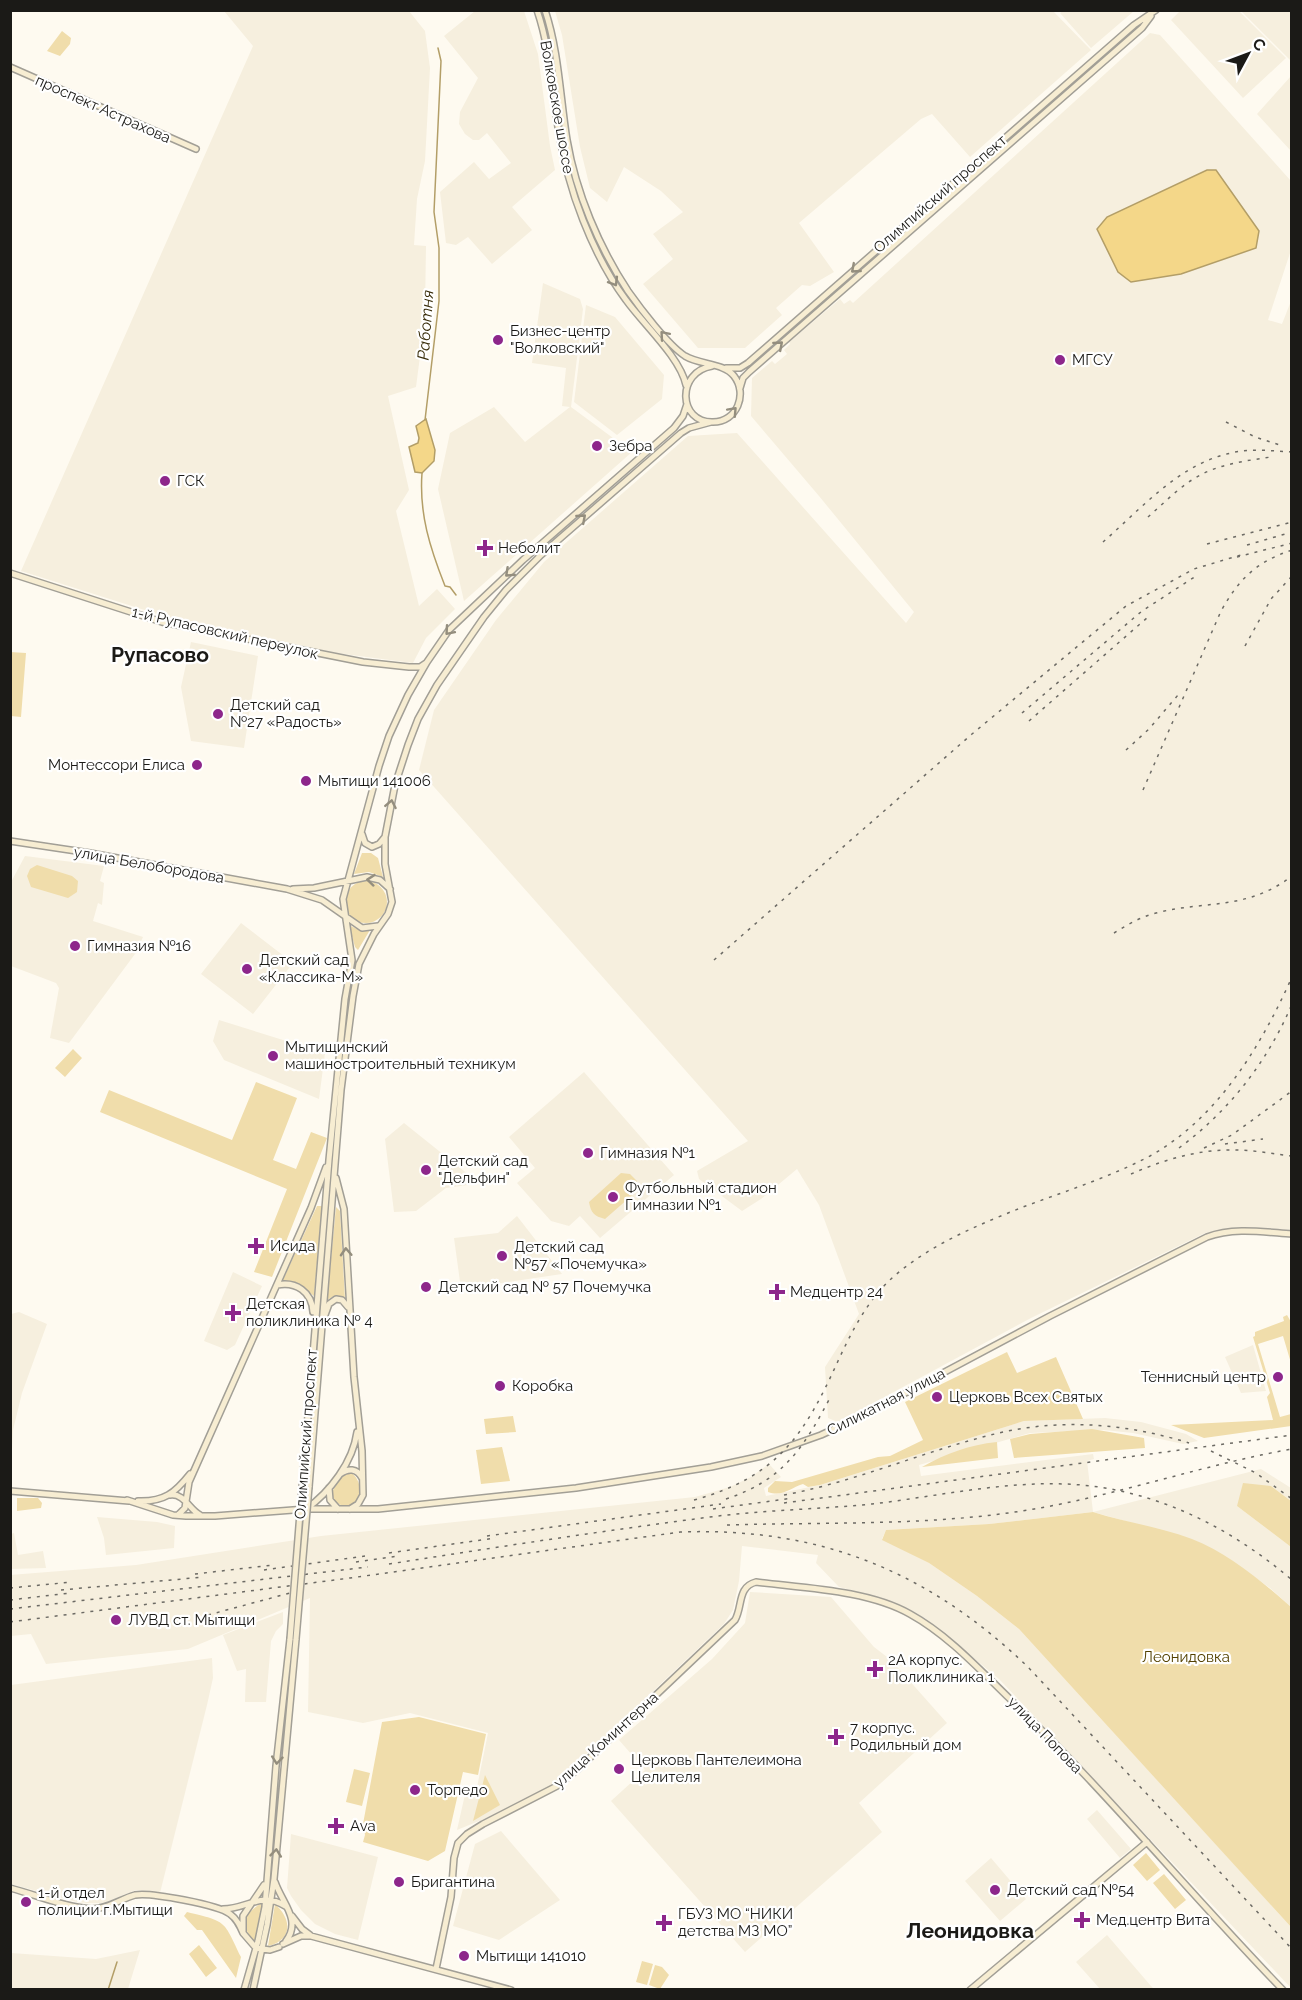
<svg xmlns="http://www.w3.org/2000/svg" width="1302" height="2000" viewBox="0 0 1302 2000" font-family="Raleway,sans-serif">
	<rect width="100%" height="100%" fill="#fefaf0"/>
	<path fill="#f6efde" d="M1181 10 1239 11 1286 58 1243 98 1171 20Z
		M224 11H409L425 31 430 68 425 161 417 199 414 245 426 246 425 311 422 341 416 387 388 396 409 490 396 511 419 606 437 589 455 609 426 638 413 663 336 653 192 625 21 571 253 46Z
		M475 11H524L538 54 550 146 555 170 512 207 532 230 492 264 468 237 456 245 446 243 440 192 474 162 489 179 511 163 487 133 479 140H473L465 134 459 124 460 112 478 78 444 36Z
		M555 11H1053L1091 50 970 157 932 114 921 119 799 223 834 272 810 286 802 285 776 308 782 315 745 348H698L643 284 673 259 653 234 683 212 661 191 624 167 607 202 590 188 580 147 562 35Z
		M1063 11V10L1134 11 1091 48 1060 13Z
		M1241 11H1291V61Z
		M1150 33 1160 35 1291 181V250L1268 320 1282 324 1291 301V1230L1241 1227 1205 1233 1031 1318 838 1422 828 1418 825 1367 859 1314 819 1205 797 1169 761 1199 742 1211 699 1179 697 1171 748 1141 419 770 434 710 496 620 544 562 688 436 737 433 906 623 914 612 819 496 751 416 752 378 772 361 775 364 787 354 784 350 790 344 789 342 840 299 844 304 850 300 853 303Z
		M1291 76 1292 150 1291 151 1257 114Z
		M543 283 580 299 583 309 571 407 632 452 464 601 438 489 450 433 494 407 525 442 570 407 562 406 566 368 532 363Z
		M586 305 615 317 664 375 662 399 617 435 574 402Z
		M191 642 258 656 244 748 191 741 181 687Z
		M25 856 104 866 100 881 104 883 102 905 98 903 93 921 143 937 135 954 69 1043 50 1038 59 988 56 983 11 966V882Z
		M241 923 293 963 253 1014 201 974Z
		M219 1020 325 1053 319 1099 224 1060 213 1041Z
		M584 1072 674 1175 600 1238 580 1216 569 1226 551 1221 517 1183 535 1168 509 1137Z
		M404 1123 474 1179 468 1185 446 1188 416 1211 394 1212 385 1139Z
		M517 1216 562 1274 461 1289 454 1238 498 1233Z
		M233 1272 262 1286 235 1345 227 1350 204 1341Z
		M19 1312 47 1324 22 1393 13 1430 11 1469V1314Z
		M1253 1345 1266 1391 1241 1393 1225 1357Z
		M1105 1418 1141 1422 1186 1434 1198 1441 1183 1444 1133 1433 1104 1430 1030 1433 919 1465 921 1476 1093 1454 1094 1459 1087 1461 1093 1512 1261 1469 1291 1488V1501L1271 1486 1237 1506 1291 1547V1607L1270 1588 1233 1562 1193 1540 1093 1512 989 1524 886 1530 882 1539 929 1563 977 1596 1019 1629 1211 1839 1291 1927V1988L999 1679 925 1618 881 1598 839 1587 816 1563 818 1555 742 1546 739 1581 733 1610 724 1624 556 1783 513 1807 457 1830 466 1790 476 1792 488 1733 410 1713 363 1723 308 1712 310 1598 188 1649 46 1664 31 1634 11 1636 10 1575 136 1565 321 1536 695 1497 730 1487 751 1477 769 1464 781 1477 764 1488 766 1496 820 1485 1024 1421Z
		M97 1517 157 1522 175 1526 174 1548 106 1555 104 1538Z
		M14 1533 18 1555 43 1551 46 1568 11 1569V1534Z
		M750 1592 831 1597 874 1647 891 1660 947 1723 859 1803 882 1832 745 1952 611 1801 645 1770 619 1740 712 1659 745 1623Z
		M283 1612V1624L276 1631 271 1641 266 1702H245L246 1669 237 1671 223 1635Z
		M212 1658 213 1678 207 1705 160 1893 136 1890 104 1903H88L77 1902 11 1884V1685Z
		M1097 1810 1131 1849 1120 1858 1087 1819Z
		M501 1831 560 1900 499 1940 453 1926 475 1844Z
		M291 1834 378 1857 358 1940 335 1934 315 1924 301 1910 291 1896 287 1888Z
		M991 1858 1026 1899 1000 1921 965 1881Z
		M1107 1935 1151 1986 1154 1989H1100L1076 1962Z
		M140 1950 128 1989H11V1953L96 1959Z"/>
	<path fill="#f0ddab" d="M62 31 71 38 70 44 60 56 47 51Z
		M10 652 26 653 21 717 11 716Z
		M362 853H371L378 858 383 877 369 872 354 874Z
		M37 865 72 876 78 881 77 892 68 898 31 887 27 876 30 869Z
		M345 902a21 21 0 1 1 42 0a21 21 0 1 1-42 0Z
		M349 925 359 930H370L358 950 355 947Z
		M73 1049 82 1058 65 1077 55 1068Z
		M256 1082 297 1098 273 1160 296 1169 311 1132 327 1138 272 1277 254 1272 287 1189 100 1112 109 1090 232 1140Z
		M621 1173 630 1174 637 1181V1191L605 1219C594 1216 591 1213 589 1202Z
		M317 1206H322L314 1296 299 1284 282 1282Z
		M336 1207 340 1211 345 1299 334 1296 327 1300Z
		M1287 1315 1291 1322V1363L1283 1336 1258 1344 1280 1417 1291 1414V1426L1204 1438 1171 1425 1273 1420 1267 1397 1270 1393 1253 1337 1255 1336V1332L1284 1321 1283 1317Z
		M1007 1352 1017 1373 1056 1357 1083 1419 1024 1421 820 1485 808 1487 803 1484C790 1488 783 1497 768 1492V1488L775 1481 792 1482 878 1457 890 1456 923 1440 905 1402Z
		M513 1416 516 1432 486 1434 484 1419Z
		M1092 1429 1144 1438 1145 1448 1014 1458 1010 1439 1030 1434Z
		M997 1442 998 1458 922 1467C947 1453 969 1445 997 1442Z
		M502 1447 510 1481 481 1484 476 1450Z
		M347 1473 353 1474C362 1483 362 1495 354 1504L344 1507 334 1501 332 1492 341 1477Z
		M1243 1483 1271 1486 1291 1501V1547L1237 1506Z
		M17 1498H38L42 1503 41 1508 17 1511Z
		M1093 1512C1125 1522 1160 1527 1192 1539 1228 1553 1263 1582 1291 1607V1927L1019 1629 977 1596 929 1563 882 1540 886 1530 989 1524Z
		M419 1717 486 1734 478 1775 463 1772 445 1851 428 1861 363 1842 365 1835 363 1824 382 1722Z
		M354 1769 370 1773 362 1806 346 1802Z
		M485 1775 500 1805 473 1821Z
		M1146 1853 1160 1870 1147 1881 1133 1865Z
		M1164 1874 1186 1900 1175 1909 1153 1883Z
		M262 1903 255 1943C240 1927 243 1913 262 1903Z
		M275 1904C292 1919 293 1940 268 1946Z
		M187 1912C228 1922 223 1920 241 1957L236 1978 202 1930H197L184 1916Z
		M199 1945 217 1968 206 1977 189 1954Z
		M642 1961 653 1964 647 1985 636 1982Z
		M655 1965 662 1967 669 1975 660 1989 649 1985Z"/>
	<path fill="#f4d789" stroke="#b39e67" stroke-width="1.5" d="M1207 170H1216L1259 231 1256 248 1181 274 1131 282 1118 272 1097 229 1107 217Z
		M426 419 435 450 434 461 422 473 415 472 409 447 418 443 419 438 416 426Z"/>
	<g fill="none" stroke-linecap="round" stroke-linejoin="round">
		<path stroke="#b39e67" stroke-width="1.5" d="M425 420 439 301V248L434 212 441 61 438 48
			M422 473C419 514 430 548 445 586L450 587 456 595
			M108 1990 117 1962"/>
		<g stroke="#a29f96" stroke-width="8">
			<path id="secondary" d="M537 10C550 48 552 88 558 127 563 159 571 190 583 220 594 248 608 276 626 300 643 324 680 357 686 385
				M545 10C559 52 560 97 567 140 576 193 599 247 628 291 640 308 668 345 685 356 700 365 724 363 734 376 748 394 737 422 713 422 678 423 676 372 712 366
				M10 67 196 149
				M726 368H740L748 363 1134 25 1156 10
				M740 388 743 378 749 372 1142 28 1151 16
				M10 573 162 622 363 662 409 667H420L426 663
				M362 834 365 843 372 847 379 844 384 838
				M10 841 90 853 287 889 322 900 362 928 378 926
				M293 889 314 888 367 877 380 880 390 889
				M336 1178 344 1209 354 1377 362 1451 363 1495 358 1504 350 1509
				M277 1285C296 1281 312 1292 313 1312
				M325 1315 329 1304 336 1299 342 1300 348 1307
				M340 1474C348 1468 357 1468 362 1478
				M309 1487 341 1090 353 996 359 964 374 934 388 914 392 902 385 864V837L395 785 408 745 418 719 437 685 484 617 506 590 541 555 681 433 689 428 711 422
				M302 1488 329 1160 345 999 352 960 343 899 379 766 389 736 408 695 427 662 449 630 523 560 674 428 683 416 687 404
				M329 1488 330 1500 338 1509
				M10 1491 129 1501
				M170 1495C184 1493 189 1509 200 1515
				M127 1500 173 1515 186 1516H215L306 1509H378L576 1488 711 1467 762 1456 821 1435 862 1416 1050 1316 1207 1237C1234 1227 1263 1232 1292 1234
				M138 1501C164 1502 175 1493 190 1474
				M306 1509C330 1492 353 1462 357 1432
				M178 1515 185 1508 189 1482 311 1208 326 1167
				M275 1882C282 1903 302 1920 286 1941
				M264 1885 243 1916V1933L256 1948 270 1950 279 1947
				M10 1888C37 1895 64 1907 91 1909 108 1909 120 1899 135 1895 150 1892 219 1905 230 1914 237 1919 240 1926 243 1933
				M223 1909C247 1909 262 1891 285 1906
				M292 1916 302 1929 310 1935
				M283 1944 301 1936H311L511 1990
				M436 1969 451 1897 454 1858 458 1843 467 1834 483 1824 557 1786 577 1770 735 1620C743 1606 737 1587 756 1582 803 1588 868 1590 910 1614 948 1635 979 1669 1010 1699 1106 1791 1190 1894 1283 1990
				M244 1990 258 1941 265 1907 276 1766 290 1639
				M253 1990 267 1925 274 1879 296 1639
				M970 1990 1147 1842"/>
		</g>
		<use href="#secondary" stroke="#f7edd2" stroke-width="5"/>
		<path stroke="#6c6a64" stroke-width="1.5" stroke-dasharray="3 6" stroke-linecap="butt" d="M1226 422 1255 437 1280 445
			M1148 517C1163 504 1177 489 1195 478 1218 464 1245 461 1271 457
			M1103 542C1142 508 1179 464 1231 453 1251 448 1272 451 1292 452
			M1207 544 1292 522
			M1247 545 1292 532
			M1237 557 1292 543
			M1245 646 1271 599 1292 576
			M1022 713 1142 611 1196 576
			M1029 721 1148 617
			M1126 750 1149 729 1178 695
			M1143 790 1221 611C1239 579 1256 562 1292 550
			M1114 933C1127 925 1140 917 1156 913 1206 900 1246 911 1292 876
			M714 960 972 734 1126 606 1194 569 1244 554
			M1225 1144 1263 1139
			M1179 1148C1229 1111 1268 1061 1292 1004
			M1204 1148 1232 1135 1292 1091
			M1131 1174C1163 1160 1199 1149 1235 1150 1254 1150 1273 1154 1292 1156
			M1211 1451 1256 1473 1292 1499
			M784 1495C859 1481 926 1450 999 1433 1063 1418 1128 1424 1189 1443
			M726 1499C784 1480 804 1447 831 1396
			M694 1500C777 1477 804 1436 838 1361 852 1331 867 1301 892 1278 929 1245 978 1225 1023 1207 1066 1191 1110 1177 1150 1156 1218 1118 1261 1046 1292 977
			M784 1503 1292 1435
			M713 1509 793 1498
			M727 1525C826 1522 924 1526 1022 1511 1113 1497 1201 1465 1292 1449
			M487 1536 721 1504
			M389 1553 496 1538
			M356 1562 398 1556
			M389 1564C498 1547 608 1530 718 1516 769 1510 821 1509 872 1504 949 1495 1028 1475 1105 1488 1176 1500 1238 1534 1292 1580
			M264 1570 365 1556
			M195 1574 273 1565
			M10 1588 72 1582
			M61 1590 204 1577
			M10 1600 70 1593
			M10 1609 368 1567
			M208 1615 290 1593
			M10 1622 350 1578 680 1532C820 1527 928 1571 1028 1667L1292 1949"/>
		<g stroke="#a29f96" stroke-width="8" stroke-linecap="butt">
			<path id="secondary-bridge" d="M290 1639 302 1488
				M296 1639 309 1487"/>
		</g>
		<use href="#secondary-bridge" stroke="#f7edd2" stroke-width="5"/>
	</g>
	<defs><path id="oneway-chevron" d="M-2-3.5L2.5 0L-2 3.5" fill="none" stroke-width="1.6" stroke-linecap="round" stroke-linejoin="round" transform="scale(1.5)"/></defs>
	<g stroke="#948e7e">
		<use href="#oneway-chevron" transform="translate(855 269) rotate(139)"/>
		<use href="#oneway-chevron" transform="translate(614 282) rotate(59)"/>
		<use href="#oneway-chevron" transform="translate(664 335) rotate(-131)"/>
		<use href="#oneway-chevron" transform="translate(779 345) rotate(-41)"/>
		<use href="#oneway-chevron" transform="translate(733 411) rotate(-47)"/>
		<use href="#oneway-chevron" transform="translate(582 518) rotate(-41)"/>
		<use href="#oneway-chevron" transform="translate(509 573) rotate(137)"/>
		<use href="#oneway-chevron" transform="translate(449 631) rotate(131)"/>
		<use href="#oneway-chevron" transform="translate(391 804) rotate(-79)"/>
		<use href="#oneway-chevron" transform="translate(371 880) rotate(-174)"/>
		<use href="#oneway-chevron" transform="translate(346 1252) rotate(-93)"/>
		<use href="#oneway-chevron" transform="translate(277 1760) rotate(96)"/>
		<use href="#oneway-chevron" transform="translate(276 1853) rotate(-84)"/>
	</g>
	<g fill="#8d268b" stroke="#fff" stroke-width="2">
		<circle cx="498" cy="340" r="6"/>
		<circle cx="1060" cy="360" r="6"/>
		<circle cx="597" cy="446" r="6"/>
		<circle cx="165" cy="481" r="6"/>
		<path d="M482 539h6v6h6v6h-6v6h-6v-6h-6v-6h6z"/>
		<circle cx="218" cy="714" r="6"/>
		<circle cx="197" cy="765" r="6"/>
		<circle cx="306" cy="781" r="6"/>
		<circle cx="75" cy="946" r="6"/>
		<circle cx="247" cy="969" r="6"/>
		<circle cx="273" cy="1056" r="6"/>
		<circle cx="588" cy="1153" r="6"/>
		<circle cx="426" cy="1170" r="6"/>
		<circle cx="613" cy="1197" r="6"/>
		<path d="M253 1237h6v6h6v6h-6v6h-6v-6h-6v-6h6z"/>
		<circle cx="502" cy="1256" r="6"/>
		<circle cx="426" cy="1287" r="6"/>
		<path d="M774 1283h6v6h6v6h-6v6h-6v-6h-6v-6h6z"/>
		<path d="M230 1304h6v6h6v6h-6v6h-6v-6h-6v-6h6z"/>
		<circle cx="1278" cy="1377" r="6"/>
		<circle cx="500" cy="1386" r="6"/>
		<circle cx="937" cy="1397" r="6"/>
		<circle cx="116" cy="1620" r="6"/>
		<path d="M872 1660h6v6h6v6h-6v6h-6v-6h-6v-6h6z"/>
		<path d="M833 1728h6v6h6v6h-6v6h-6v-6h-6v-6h6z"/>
		<circle cx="619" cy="1769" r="6"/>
		<circle cx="415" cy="1790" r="6"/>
		<path d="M333 1817h6v6h6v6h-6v6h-6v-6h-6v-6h6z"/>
		<circle cx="399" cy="1882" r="6"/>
		<circle cx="995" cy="1890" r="6"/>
		<circle cx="26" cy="1902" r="6"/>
		<path d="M1079 1911h6v6h6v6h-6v6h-6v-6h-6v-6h6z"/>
		<path d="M661 1914h6v6h6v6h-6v6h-6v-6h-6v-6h6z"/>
		<circle cx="464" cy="1956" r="6"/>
	</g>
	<g text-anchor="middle" stroke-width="4.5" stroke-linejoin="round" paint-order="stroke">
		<g font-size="15" fill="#1b1a17" stroke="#fff">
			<text transform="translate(557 107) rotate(80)" y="5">Волковское шоссе</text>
			<text transform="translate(103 109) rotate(24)" y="5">проспект Астрахова</text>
			<text transform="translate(940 194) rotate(-41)" y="5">Олимпийский проспект</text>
			<text transform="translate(225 633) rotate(13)" y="5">1-й Рупасовский переулок</text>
			<text transform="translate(149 865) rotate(10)" y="5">улица Белобородова</text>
			<text transform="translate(886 1402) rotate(-27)" y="5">Силикатная улица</text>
			<text transform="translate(306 1434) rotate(-86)" y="5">Олимпийский проспект</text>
			<text transform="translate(1045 1735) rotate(46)" y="5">улица Попова</text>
			<text transform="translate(606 1740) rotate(-42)" y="5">улица Коминтерна</text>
		</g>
		<g font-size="15" fill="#1b1a17" stroke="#fff" text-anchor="start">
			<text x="510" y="336">Бизнес-центр<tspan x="510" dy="17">"Волковский"</tspan></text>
			<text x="1072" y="365">МГСУ</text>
			<text x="609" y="451">Зебра</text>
			<text x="177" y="486">ГСК</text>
			<text x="498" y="553">Неболит</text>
			<text x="230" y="710">Детский сад<tspan x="230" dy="17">№27 «Радость»</tspan></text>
			<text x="185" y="770" text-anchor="end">Монтессори Елиса</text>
			<text x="318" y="786">Мытищи 141006</text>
			<text x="87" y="951">Гимназия №16</text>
			<text x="259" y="965">Детский сад<tspan x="259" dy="17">«Классика-М»</tspan></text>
			<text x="285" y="1052">Мытищинский<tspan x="285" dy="17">машиностроительный техникум</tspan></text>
			<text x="600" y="1158">Гимназия №1</text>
			<text x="438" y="1166">Детский сад<tspan x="438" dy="17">"Дельфин"</tspan></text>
			<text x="625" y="1193">Футбольный стадион<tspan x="625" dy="17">Гимназии №1</tspan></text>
			<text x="270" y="1251">Исида</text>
			<text x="514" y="1252">Детский сад<tspan x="514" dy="17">№57 «Почемучка»</tspan></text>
			<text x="438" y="1292">Детский сад № 57 Почемучка</text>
			<text x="790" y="1297">Медцентр 24</text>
			<text x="246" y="1309">Детская<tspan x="246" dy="17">поликлиника № 4</tspan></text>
			<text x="1266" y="1382" text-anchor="end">Теннисный центр</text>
			<text x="512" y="1391">Коробка</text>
			<text x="949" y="1402">Церковь Всех Святых</text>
			<text x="128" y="1625">ЛУВД ст. Мытищи</text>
			<text x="888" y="1665">2А корпус.<tspan x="888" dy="17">Поликлиника 1</tspan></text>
			<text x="850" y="1733">7 корпус.<tspan x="850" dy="17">Родильный дом</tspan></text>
			<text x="631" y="1765">Церковь Пантелеимона<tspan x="631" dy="17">Целителя</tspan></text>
			<text x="427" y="1795">Торпедо</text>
			<text x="350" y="1831">Ava</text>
			<text x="411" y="1887">Бригантина</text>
			<text x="1007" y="1895">Детский сад №54</text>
			<text x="38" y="1898">1-й отдел<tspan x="38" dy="17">полиции г.Мытищи</tspan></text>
			<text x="678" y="1919">ГБУЗ МО “НИКИ<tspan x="678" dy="17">детства МЗ МО”</tspan></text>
			<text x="1096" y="1925">Мед.центр Вита</text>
			<text x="476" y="1961">Мытищи 141010</text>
		</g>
		<g font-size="15" fill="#544100" stroke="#fff">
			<text x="1186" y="1662">Леонидовка</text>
		</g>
		<g font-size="16" font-style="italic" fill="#382c09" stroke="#fff">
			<text transform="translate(425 325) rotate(-86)" y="6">Работня</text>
		</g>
		<g font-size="21" font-weight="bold" fill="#1b1a17" stroke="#fff">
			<text x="160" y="662">Рупасово</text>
			<text x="970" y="1938">Леонидовка</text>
		</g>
	</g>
	<rect width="1302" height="2000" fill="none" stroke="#1b1a17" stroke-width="24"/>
	<g transform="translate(1248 54) rotate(49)" stroke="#ffffff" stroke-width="4.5" paint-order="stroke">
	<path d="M0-4.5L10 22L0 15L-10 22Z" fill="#1b1a17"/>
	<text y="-9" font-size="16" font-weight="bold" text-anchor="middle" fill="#1b1a17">С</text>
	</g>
</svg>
